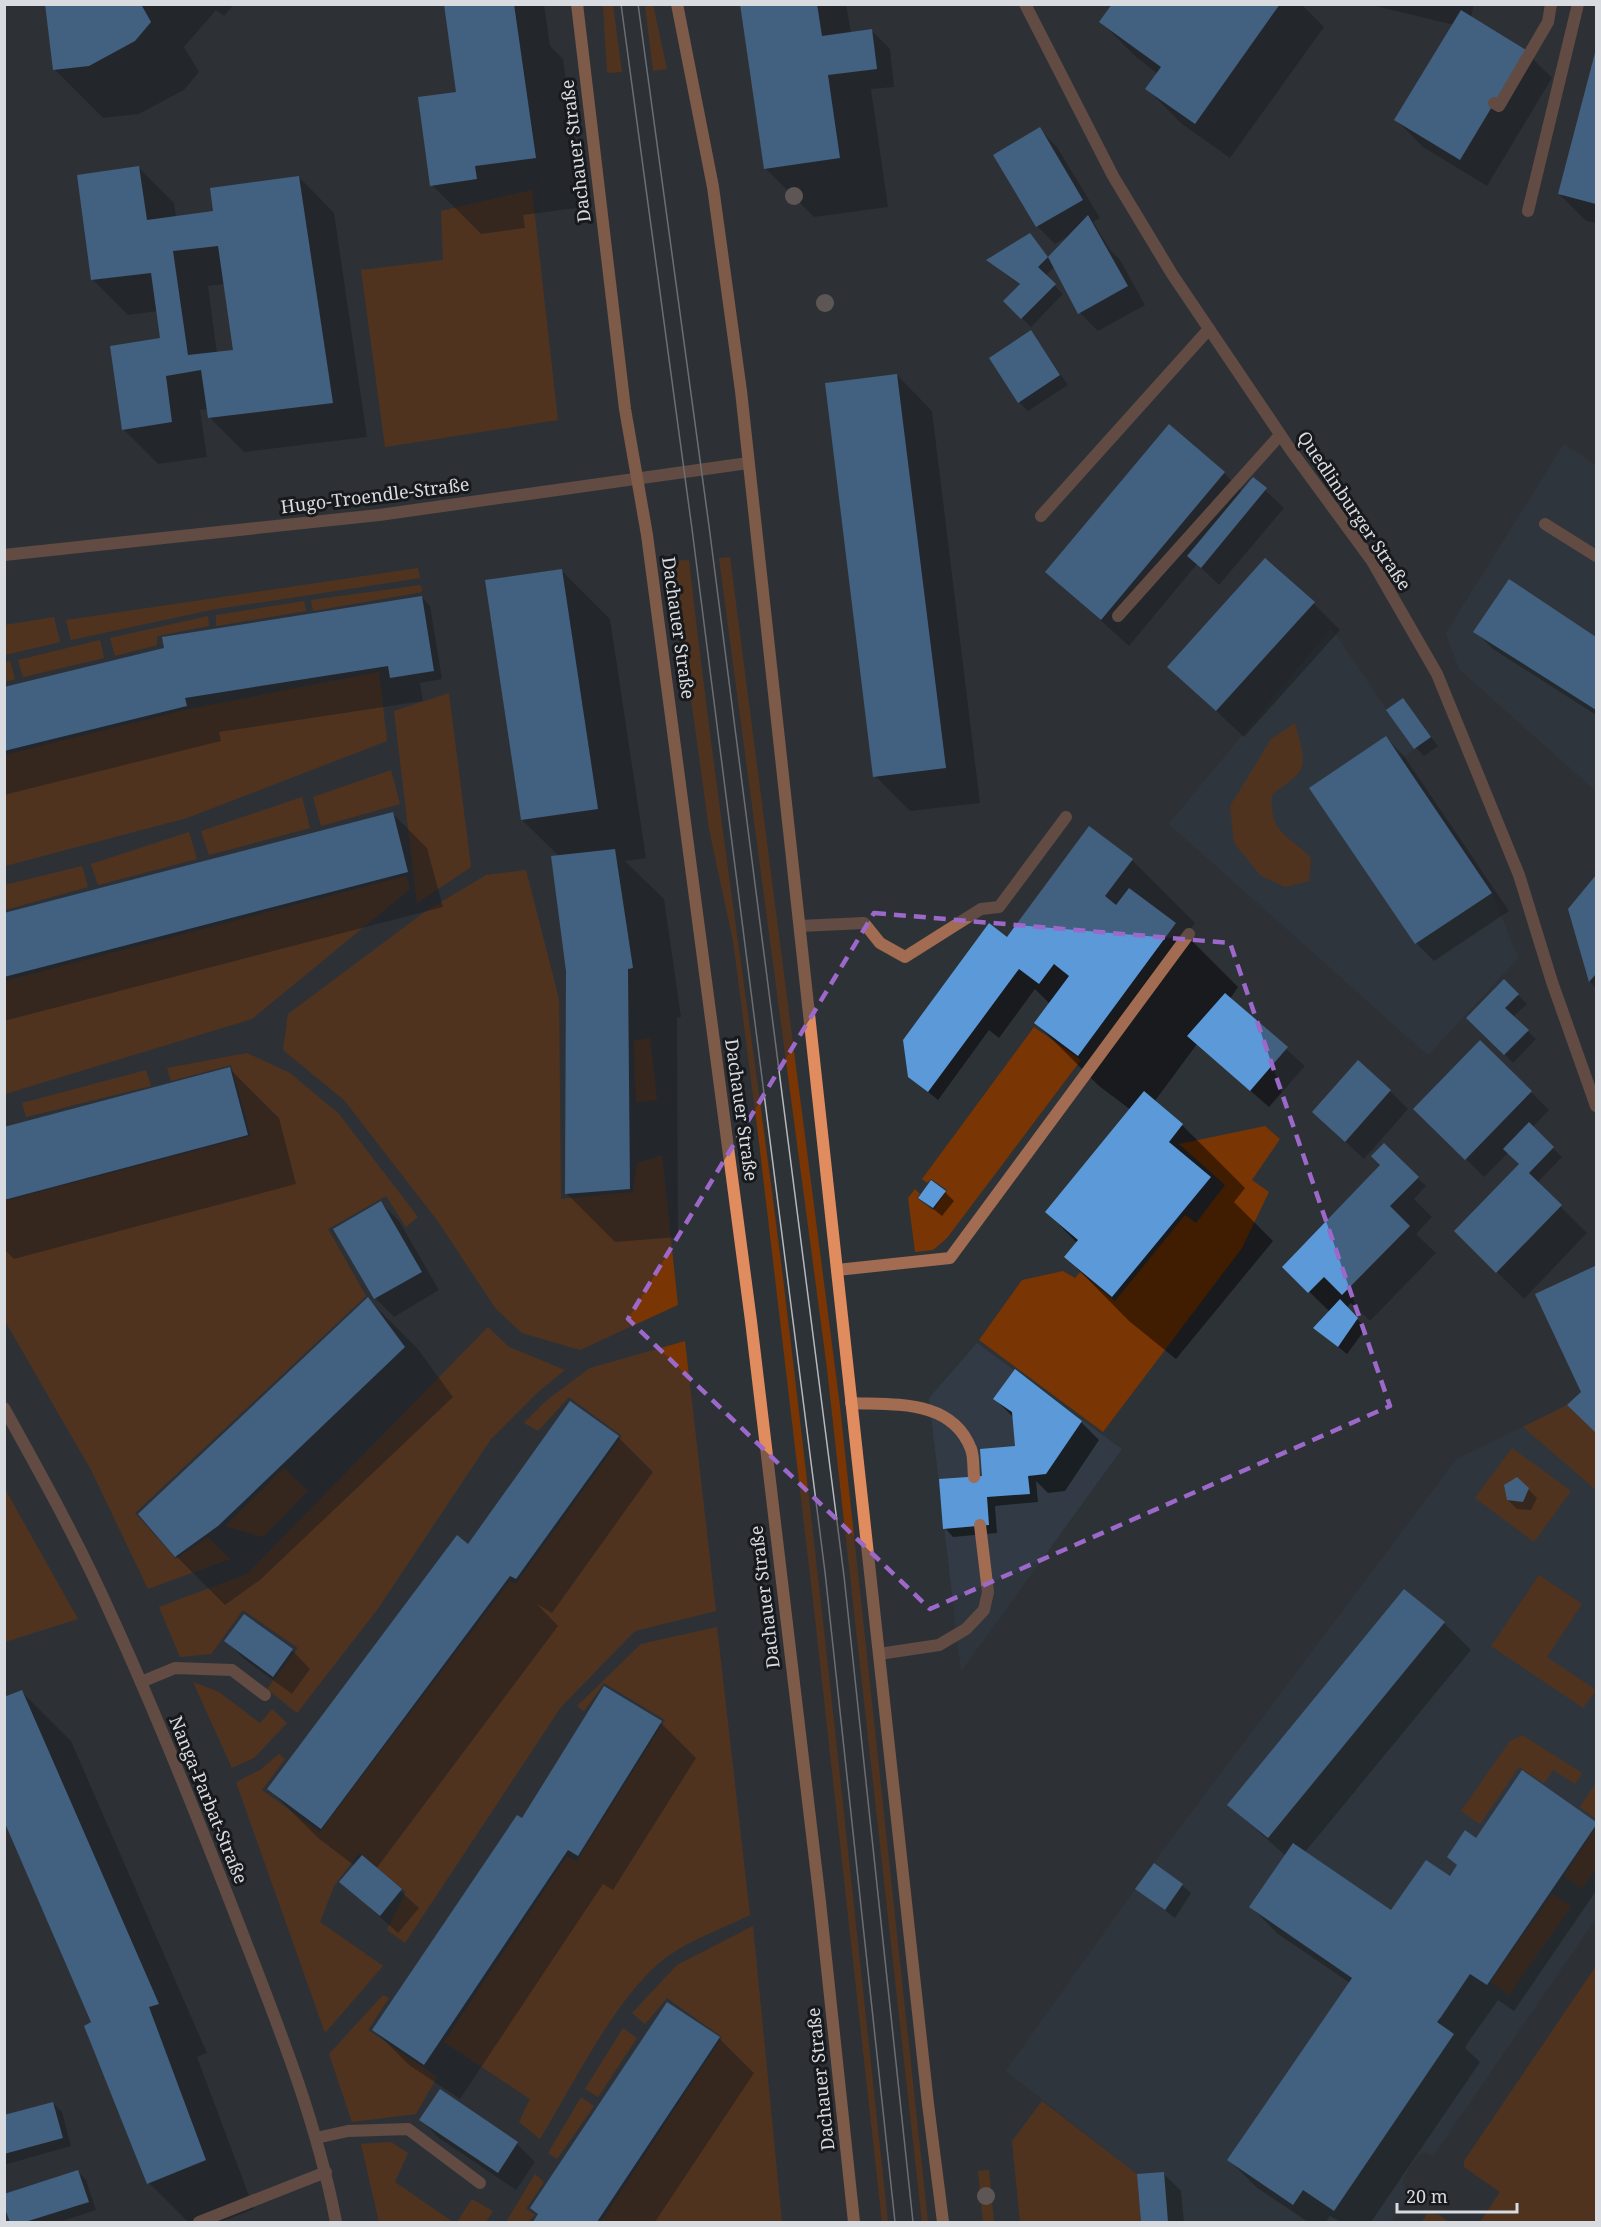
<svg xmlns="http://www.w3.org/2000/svg" width="1601" height="2227" viewBox="0 0 1601 2227" font-family="'Noto Serif',serif">
	<rect width="100%" height="100%" fill="#2d3237"/>
	<path fill="#323b45" d="M1564 444 1596 465V791L1459 669 1446 633Z
		M1331 628 1386 709 1403 698 1431 737 1401 759 1492 893 1518 958 1428 1055 1169 824Z
		M977 1343 1122 1449 961 1671 929 1398Z
		M1567 1405 1596 1433V1918L1433 2156 1426 2152 1420 2154 1412 2164 1403 2179 1404 2188 1411 2192 1390 2222H1141L1137 2174 1006 2071 1154 1863 1457 1459Z"/>
	<path fill="#793503" d="M603 5H613L622 72 607 73Z
		M645 5H653L667 69 653 71Z
		M532 190 558 420 385 447 361 270 443 260 441 211Z
		M730 557 840 1406 928 2222H922L827 1369 719 558Z
		M689 560C716 802 754 1043 784 1286 822 1597 854 1910 888 2222H882L814 1609 758 1134 733 941 709 829 672 561Z
		M418 568 420 578 211 610 71 640 66 620Z
		M421 585 422 592 313 611 311 600Z
		M304 601 306 611 216 626V615Z
		M208 616 209 626 157 636V645L115 656 110 638Z
		M54 617 60 642 5 655V625Z
		M100 640 104 658 23 677 18 660Z
		M10 661 15 679 5 682V662Z
		M379 672 387 741 187 818 5 866V755L189 709Z
		M449 693 471 867 417 903 394 711Z
		M1295 723C1306 766 1311 768 1272 794 1269 833 1286 833 1311 858L1309 881 1285 887 1260 875 1234 843 1230 806 1271 739Z
		M391 770 400 804 321 826 313 797Z
		M302 797 310 828 209 855 201 831Z
		M189 832 197 859 98 885 91 864Z
		M82 866 88 887 5 910V885Z
		M526 870 559 999 561 1199 633 1192 637 1163 662 1155 678 1305 580 1350 522 1333 496 1309 437 1220 344 1100 283 1050 288 1014 426 911 486 875Z
		M406 876 410 889 252 1019 5 1094V981Z
		M1034 1027 1081 1060 947 1238 933 1250 915 1252 908 1198 915 1189 920 1194 917 1198 933 1210 947 1190 931 1179 927 1183 922 1179Z
		M650 1038 657 1100 636 1102 634 1041Z
		M247 1053 290 1073 339 1114 418 1217 406 1227 386 1196 328 1229 366 1296 135 1513 176 1559 208 1537 230 1559 148 1589 91 1470 5 1321V1201L251 1136 231 1065 171 1081 167 1068Z
		M146 1070 151 1086 26 1117 22 1103Z
		M1265 1126 1280 1139 1252 1180 1269 1192 1242 1248 1103 1432 979 1340 1022 1280 1063 1271 1075 1278 1080 1272 1115 1301 1185 1215 1196 1223 1225 1185 1179 1144Z
		M488 1327 509 1347 565 1370 538 1392 491 1439 377 1610 297 1713 267 1689 298 1648 243 1610 211 1654 180 1657 159 1607 247 1574Z
		M685 1341 716 1611 635 1631 561 1707 405 1943 387 1930 406 1892 359 1853 334 1886 320 1922 383 1966 325 2033 236 1782 260 1770 279 1754 285 1759 262 1790 320 1832 510 1581 516 1584 622 1436 569 1397 538 1431 524 1423 547 1400 590 1368Z
		M1567 1405 1596 1433V1490L1523 1427Z
		M1512 1448 1571 1491 1534 1542 1475 1498Z
		M284 1468 308 1491 263 1537 225 1526Z
		M5 1489 78 1619 5 1642H4Z
		M1539 1575 1582 1604 1547 1657 1596 1690 1583 1708 1491 1646Z
		M717 1627 750 1915C724 1928 692 1939 668 1956 618 1992 573 2085 540 2139L519 2122 530 2099 444 2042 567 1856 577 1861 665 1720 604 1683 584 1711 577 1706 641 1644Z
		M193 1682 219 1692 260 1723 272 1709 287 1723 254 1758 232 1768Z
		M1522 1735 1582 1773 1575 1784 1553 1770 1544 1783 1519 1767 1480 1824 1461 1811 1510 1741Z
		M1596 1783V1819L1580 1807Z
		M1596 1827V1868L1582 1889 1564 1876Z
		M1552 1894 1571 1906 1509 1995 1491 1982Z
		M753 1926 782 2222H601L722 2037 667 1998 645 2024 632 2013 677 1965Z
		M1596 1966V2222H1480L1500 2192 1464 2167V2161Z
		M383 1995 389 1998 368 2030 437 2077 416 2114 352 2122 329 2054Z
		M623 2028 637 2038 598 2097 585 2089Z
		M581 2097 594 2106 557 2159 548 2153Z
		M1042 2101 1137 2174 1141 2222H1020L1012 2141Z
		M391 2142 408 2153 395 2182 453 2222H379L361 2144Z
		M989 2170 994 2222H983L978 2171Z
		M535 2174 544 2182 526 2209 535 2215 528 2222H506Z
		M472 2199 493 2211 486 2222H457Z
		M1427 2214 1439 2215 1449 2222H1422Z"/>
	<path fill="#0007" fill-rule="evenodd" d="M47 4H234L224 16 216 10 184 47 199 72 184 90 139 114 103 118 54 69Z
		M446 4H544L550 46 563 59 584 207 523 215 525 228 481 234 432 185 458 93Z
		M741 4H846L851 33 872 31 890 49 894 87 871 89 888 207 814 217 765 168Z
		M1113 4H1301L1324 27 1230 158 1182 124 1147 89 1158 74 1136 57 1101 22Z
		M1367 4H1474L1471 17 1525 51 1552 78 1487 186 1423 147 1396 120 1454 25Z
		M1596 52V223L1586 221 1559 194Z
		M1039 129 1057 147 1100 218 1093 222 1111 251 1120 260 1145 305 1098 331 1080 313 1054 269 1086 251 1057 264 1045 276 1063 294 1031 327 1005 301 1020 285 988 261 1030 235 1049 258 1067 237 1055 244 1037 226Z
		M139 168 174 203 176 217 215 212 299 177 334 213 367 437 244 452 209 417 208 409 200 410 207 457 158 464 123 429 162 340 158 311 128 315 93 280ZM225 284 235 351 217 353 208 286Z
		M1031 332 1068 385 1028 411 1019 402Z
		M897 375 932 411 980 803 910 811 875 776Z
		M1224 473 1242 492 1253 479 1284 508 1219 585 1197 564 1129 646 1047 572Z
		M561 570 610 619 646 858 625 861 664 899 681 1017 677 1018 678 1237 615 1242 566 1193 567 971 559 856 522 820Z
		M1509 581 1596 639V715L1493 649 1475 631Z
		M422 597 430 606 442 679 420 683 423 701 219 732 221 741 4 795V689L166 649Z
		M1314 604 1340 630 1244 737 1169 667Z
		M1403 700 1438 746 1424 756 1416 748Z
		M1386 738 1404 756 1509 911 1434 961 1416 943 1311 788Z
		M392 813 427 848 443 907 4 1021V915Z
		M1132 860 1195 923 1186 935 1238 987 1230 999 1305 1066 1269 1107 1197 1044 1154 1102 1182 1125 1245 1188 1234 1202 1273 1241 1176 1359 1129 1321 1066 1257 1077 1243 1047 1212 1131 1110 1099 1086 1036 1023 1050 1004 1035 989 999 1038 989 1030 938 1100 910 1077 1007 939Z
		M1596 877V988L1590 982 1570 910Z
		M1504 981 1527 1004 1513 1017 1536 1039 1513 1063 1468 1018Z
		M1480 1042 1549 1110 1532 1128 1562 1157 1537 1183 1587 1233 1524 1299 1456 1231 1521 1164 1509 1152 1484 1177 1415 1109Z
		M230 1069 279 1118 296 1184 14 1259 4 1249V1128Z
		M1390 1091 1408 1109 1364 1159 1314 1112Z
		M1384 1145 1426 1186 1414 1199 1432 1217 1416 1234 1436 1253 1370 1321 1351 1303 1346 1308 1366 1328 1347 1354 1315 1328 1330 1312 1284 1267 1382 1165Z
		M945 1192 954 1201 942 1216 920 1198Z
		M381 1203 399 1221 439 1290 394 1317 375 1298 335 1230Z
		M1594 1268 1596 1270V1432L1570 1405 1583 1392Z
		M368 1299 417 1348 453 1397 260 1580 225 1605 176 1556 140 1514Z
		M995 1399 1081 1422 1099 1440 1065 1491 1048 1493 1036 1481 1038 1502 995 1506 997 1533 953 1537 945 1528 983 1477 1017 1448 1014 1418Z
		M571 1403 618 1437 653 1472 552 1613 537 1604 558 1626 376 1869 419 1908 398 1933 341 1882 355 1866 318 1838 269 1789 468 1545Z
		M1528 1489 1537 1498 1531 1510 1517 1509 1508 1500Z
		M1444 1623 1471 1650 1305 1852 1392 1912 1450 1878 1458 1866 1449 1857 1476 1840 1522 1772 1596 1824V1891L1514 2011 1498 2000 1467 2044 1465 2048 1480 2062 1371 2222H1341L1330 2216 1326 2222H1308L1256 2187 1229 2160 1350 1983 1278 1934 1251 1907 1286 1856 1229 1805Z
		M226 1641 292 1650 310 1669 292 1694 244 1659Z
		M22 1692 71 1741 207 2053 197 2057 254 2209 221 2222H188L149 2183 93 2023Z
		M661 1723 696 1758 613 1890 603 1884 460 2099 409 2065 374 2030 522 1820Z
		M1182 1885 1191 1893 1175 1918 1137 1889Z
		M719 2038 754 2073 655 2222H534L539 2215 532 2208Z
		M440 2091 517 2144 535 2162 516 2190 439 2138 421 2120Z
		M53 2103 62 2112 71 2146 4 2165V2117Z
		M78 2172 86 2180 96 2210 59 2222H11L4 2202Z
		M1163 2173 1181 2191 1184 2222H1143L1138 2175Z"/>
	<path fill="#5b99d9" fill-rule="evenodd" d="M45 4H141L151 22 135 41 89 66 53 70Z
		M444 4H514L536 158 475 166 477 179 430 186 418 97 456 92Z
		M740 4H817L822 36 872 29 877 69 828 75 840 158 764 169Z
		M1112 4H1280L1195 124 1145 89 1161 67 1099 22Z
		M1461 10 1526 50 1460 160 1394 120Z
		M1596 49V204L1558 194Z
		M1040 127 1083 200 1036 227 993 155Z
		M139 166 147 220 213 211 210 188 299 176 333 403 208 418 201 370 166 376 172 422 122 430 110 346 160 338 151 273 91 280 77 175ZM218 246 233 350 188 355 173 251Z
		M1088 215 1128 286 1078 314 1048 257Z
		M1030 233 1048 257 1038 267 1056 284 1021 319 1003 301 1020 284 986 260Z
		M1031 330 1060 375 1018 403 989 358Z
		M897 374 946 768 873 777 825 383Z
		M1169 424 1225 472 1101 620 1045 572Z
		M1253 477 1267 488 1201 568 1187 556Z
		M1265 558 1315 602 1216 711 1167 667Z
		M562 569 598 809 521 820 485 580Z
		M1509 579 1596 637V710L1473 632Z
		M422 596 434 671 390 678 388 666 185 698 187 706 4 751V687L164 648 162 637Z
		M1403 698 1431 737 1414 749 1386 710Z
		M1386 736 1492 893 1415 944 1309 788Z
		M393 812 408 872 4 977V913Z
		M1089 826 1133 859 1105 896 1116 905 1129 888 1176 923 1078 1056 1034 1023 1069 976 1054 964 1039 984 1019 969 928 1092 908 1077 903 1040 989 923 1007 937Z
		M615 849 633 968 628 969 630 1189 565 1194 566 971 551 856Z
		M1596 875V974L1589 982 1568 909Z
		M1504 979 1519 994 1505 1008 1529 1030 1504 1055 1466 1018Z
		M1225 993 1288 1047 1250 1091 1187 1036Z
		M1480 1040 1532 1091 1465 1160 1413 1109Z
		M1358 1060 1391 1090 1345 1142 1312 1112Z
		M230 1067 248 1135 4 1200V1127Z
		M1144 1091 1183 1124 1169 1142 1211 1177 1112 1297 1064 1257 1078 1240 1045 1212Z
		M1529 1122 1554 1147 1529 1173 1562 1205 1496 1273 1454 1231 1519 1164 1503 1149Z
		M1384 1143 1419 1177 1390 1206 1410 1226 1342 1295 1324 1277 1308 1293 1282 1267 1380 1165 1371 1156Z
		M931 1180 946 1191 933 1208 918 1198Z
		M381 1201 422 1272 374 1299 333 1229Z
		M1595 1266 1596 1270V1433L1567 1405 1581 1392 1535 1294Z
		M368 1297 405 1347 218 1526 175 1557 138 1514Z
		M1340 1299 1358 1318 1338 1347 1313 1328Z
		M1015 1369 1082 1421 1046 1474 1028 1476 1030 1494 987 1497 989 1525 943 1529 939 1479 982 1476 980 1449 1015 1446 1012 1412 993 1399Z
		M570 1401 619 1436 516 1579 510 1576 321 1829 267 1789 457 1535 468 1544Z
		M1517 1477 1529 1488 1523 1502 1507 1500 1504 1485Z
		M1404 1589 1445 1622 1268 1838 1227 1805Z
		M244 1614 293 1649 273 1677 224 1641Z
		M604 1686 662 1721 578 1856 568 1850 424 2065 372 2030 517 1815 522 1818Z
		M22 1690 159 2004 149 2007 206 2160 147 2184 84 2026 91 2022 4 1821V1697Z
		M1522 1770 1596 1822V1825L1487 1985 1470 1974 1441 2017 1437 2022 1454 2034 1334 2211 1303 2190 1293 2205 1227 2160 1352 1978 1249 1907 1293 1843 1391 1910 1426 1860 1450 1876 1457 1865 1447 1857 1465 1830 1476 1838Z
		M362 1855 402 1889 380 1916 339 1882Z
		M1154 1863 1183 1884 1165 1910 1135 1889Z
		M667 2002 720 2037 597 2222H533L538 2214 530 2208Z
		M440 2089 518 2142 498 2173 419 2120Z
		M53 2102 63 2138 4 2154V2115Z
		M78 2170 89 2202 25 2222H10L4 2206V2194Z
		M1164 2172 1168 2222H1141L1137 2174Z"/>
	<g fill="none" stroke-linecap="round" stroke-linejoin="round">
		<path stroke="#a16c51" stroke-width="12" d="M1494 103 1499 106 1548 22 1551 4
			M1528 211 1578 4
			M1041 516 1209 329
			M1545 524 1596 556
			M1118 616 1280 435
			M800 926 864 923 880 943 905 957 981 909 999 907 1066 817
			M837 1270 950 1258 1189 934
			M851 1403C895 1405 952 1399 971 1449 974 1457 973 1468 974 1477
			M879 1654 939 1645 966 1629 984 1610 988 1592 980 1525
			M141 1682 175 1668 232 1670 265 1695
			M316 2138 348 2131 408 2129 480 2183"/>
		<path stroke="#a16c51" stroke-width="12" d="M1025 4 1113 176 1172 274 1290 449 1372 561 1437 674 1519 875 1552 982 1596 1106
			M4 555 379 515 748 463
			M4 1408C42 1476 80 1545 112 1617 156 1713 195 1811 233 1909 273 2013 315 2113 336 2222
			M199 2222 326 2172"/>
		<path stroke="#e08c5f" stroke-width="12" d="M577 4 625 409 647 535 751 1321 820 1902 854 2222
			M677 4 713 187 741 391 928 2104 943 2222"/>
		<path stroke="#b5b8bc" stroke-width="1.5" d="M621 4 692 529 825 1572 895 2222
			M638 4 709 526 844 1576 913 2222"/>
	</g>
	<g fill="#998379">
		<circle cx="794" cy="196" r="9"/>
		<circle cx="825" cy="303" r="9"/>
		<circle cx="986" cy="2196" r="9"/>
	</g>
	<path d="M0 0H1601V2227H0ZM874 913 1230 943 1390 1406 930 1609 628 1319Z" fill="#2d3237" fill-opacity=".55" fill-rule="evenodd"/>
	<path fill="none" stroke="#9c69ca" stroke-width="4.5" stroke-dasharray="12 8" stroke-linejoin="round" d="M874 913 1230 943 1390 1406 930 1609 628 1319Z"/>
	<g text-anchor="middle" stroke-width="6" stroke-linejoin="round" paint-order="stroke">
		<g font-size="18" fill="#d8dbdf" stroke="#17191c">
			<text transform="translate(576 151) rotate(-97)" y="6">Dachauer Straße</text>
			<text transform="translate(375 496) rotate(-7)" y="6">Hugo-Troendle-Straße</text>
			<text transform="translate(1354 511) rotate(56)" y="6">Quedlinburger Straße</text>
			<text transform="translate(678 628) rotate(82)" y="6">Dachauer Straße</text>
			<text transform="translate(741 1110) rotate(82)" y="6">Dachauer Straße</text>
			<text transform="translate(765 1597) rotate(-97)" y="6">Dachauer Straße</text>
			<text transform="translate(208 1800) rotate(68)" y="6">Nanga-Parbat-Straße</text>
			<text transform="translate(821 2079) rotate(-96)" y="6">Dachauer Straße</text>
		</g>
	</g>
	<rect width="1601" height="2227" fill="none" stroke="#d8dbdf" stroke-width="12"/>
	<path d="M1397 2203v9h120v-9" fill="none" stroke="#d8dbdf" stroke-width="3"/>
	<text x="1406" y="2203" font-size="18" fill="#d8dbdf" stroke="#17191c" stroke-width="4.5" paint-order="stroke">20 m</text>
</svg>
